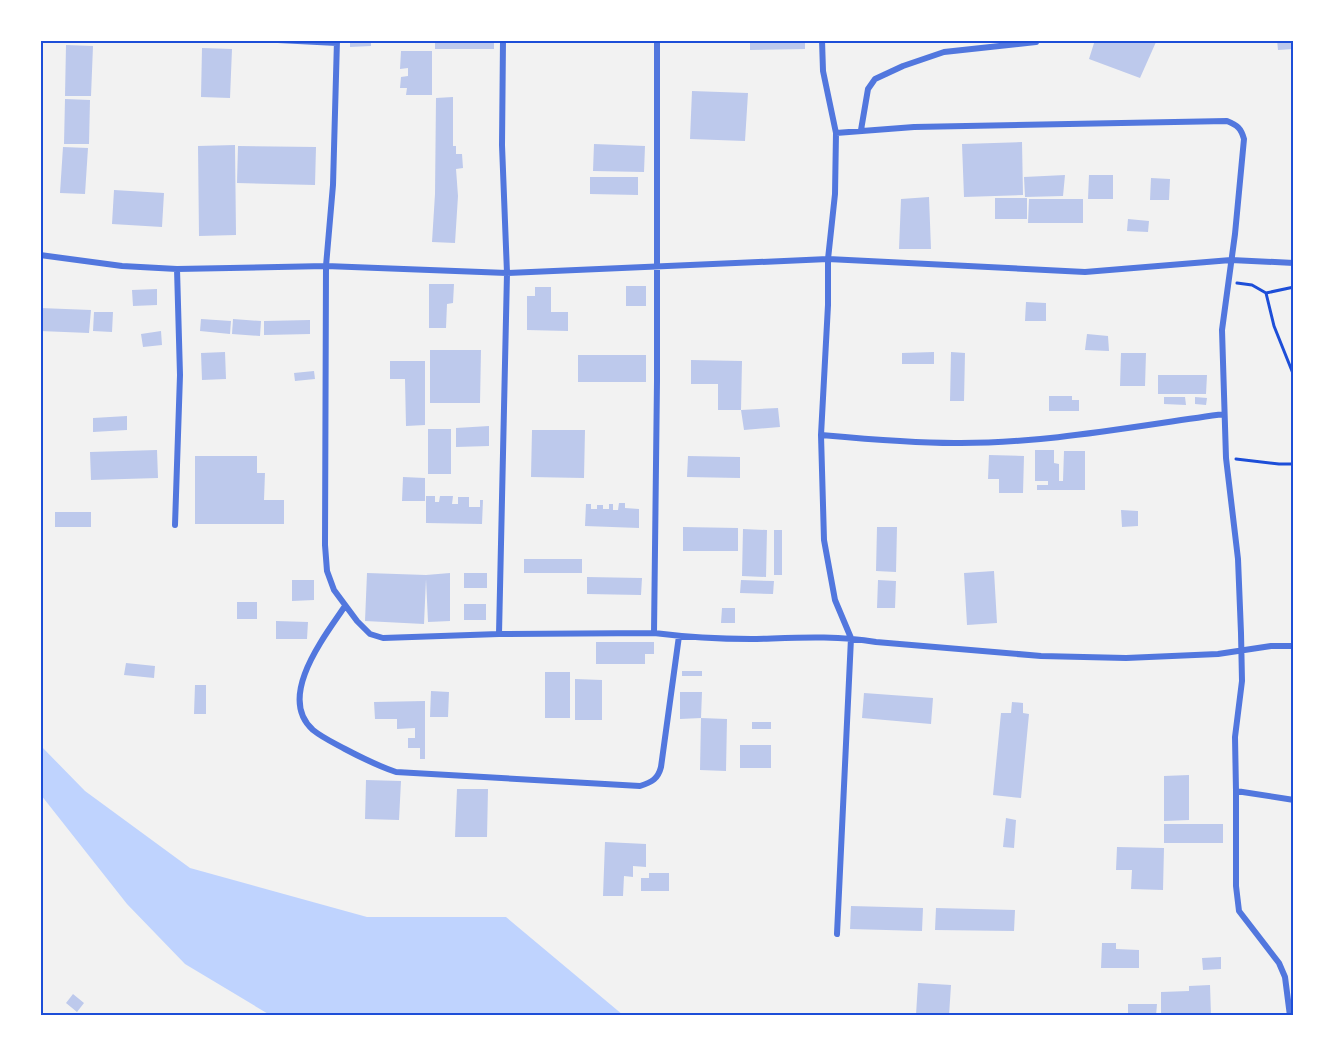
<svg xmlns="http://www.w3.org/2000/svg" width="1334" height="1056" viewBox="0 0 1334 1056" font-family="Signika,sans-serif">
	<rect width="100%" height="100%" fill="#f2f2f2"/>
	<path fill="#bfd3fe" d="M40 745 85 791 190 868 367 917H506L623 1015H270L185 964 127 904 41 795Z"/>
	<path fill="#bdc9ec" d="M350 40H371V46L350 47Z
		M435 40H494V49H435Z
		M750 40H805V49L750 50Z
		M1095 40H1153L1156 42 1140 78 1089 59Z
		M1277 40H1293V49L1278 50Z
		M66 45 93 46 91 96H65Z
		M202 48 232 49 230 98 201 97Z
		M401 51H432V95H406L407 88H400L401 77 408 76V68L400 69Z
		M692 91 748 93 745 141 690 139Z
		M453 97V146H456V154H462L463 168 456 169 458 196 455 243 432 242 435 194 436 98Z
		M65 99 90 100 89 144H64Z
		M1022 142 1023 195 964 197 962 144Z
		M594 144 645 146 644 172 593 171Z
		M235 145 236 235 199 236 198 146Z
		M238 146 316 147 315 185 237 183Z
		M63 147 88 148 85 194 60 193Z
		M1065 175 1063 196 1025 197 1024 177Z
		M1089 175H1113V199H1088Z
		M590 177H638V195L590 194Z
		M1151 178 1170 179 1169 200H1150Z
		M114 190 164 193 162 227 112 224Z
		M929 197 931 249H899L901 199Z
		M995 198H1027V219H995Z
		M1029 199H1083V223H1028Z
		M1128 219 1149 221 1148 232 1127 231Z
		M429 284H454L453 303 447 304 446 328H429Z
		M626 286H646V306H626Z
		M535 287H551V312H568V331L527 330V296H535Z
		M157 289V305L133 306 132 290Z
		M1026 302 1046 303V321H1025Z
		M40 308 91 310 89 333 40 331Z
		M94 312H113L112 332 93 331Z
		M201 319 231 321 230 334 200 331Z
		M233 319 261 321 260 336 232 334Z
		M310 320V334L264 335V321Z
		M161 331 162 345 143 347 141 334Z
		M1087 334 1108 336 1109 351 1085 350Z
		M430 350H481L480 403H430Z
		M225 352 226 379 202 380 201 353Z
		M934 352V364H902V353Z
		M951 352 965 353 964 401H950Z
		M1121 353H1146L1145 386H1120Z
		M578 355H646V382H578Z
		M691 360 742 361 741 410H718V384H691Z
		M390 361H425V425L406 426 405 379H390Z
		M314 371 315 379 295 381 294 373Z
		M1158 375H1207L1206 394H1158Z
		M1049 396H1072V400H1079V411H1049Z
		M1164 397H1185L1186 405 1164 404Z
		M1195 397 1207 398 1206 405 1195 404Z
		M778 408 780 427 744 430 741 410Z
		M127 416V430L93 432V418Z
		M489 426V446L456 447V428Z
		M428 429H451V474H428Z
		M532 430H585L584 478 531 477Z
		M157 450 158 478 91 480 90 452Z
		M1035 450H1054V463L1059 464V481H1063L1064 451H1085V490H1037V485H1048V481H1035Z
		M989 455 1024 456 1023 493H999V479H988Z
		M195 456H257V473H265L264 500H284V524H195Z
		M688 456 740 457V478L687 477Z
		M403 477 425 478V501H402Z
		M426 496H435V502H439L440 496H453L452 504H458V497H469V507H480V500H483L482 524 426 523Z
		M619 503H625V508L639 509V528L585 526 586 504H591V509H597V505H603V509H609V504H613V510H618Z
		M1121 510 1138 511V526L1122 527Z
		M55 512H91V527H55Z
		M683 527 738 528V551H683Z
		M877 527H897L896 572 876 571Z
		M743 529 767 530 766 577 742 576Z
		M774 530H782V575H774Z
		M524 559H582V573H524Z
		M994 571 997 623 967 625 964 573Z
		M367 573 426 575 450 573V621L428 622 426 579 424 624 365 621Z
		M464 573H487V588H464Z
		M587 577 642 578 641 595 587 594Z
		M292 580H314V600L292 601Z
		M741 580 774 581 773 594 740 593Z
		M878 580 896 581 895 608H877Z
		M237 602H257V619H237Z
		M464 604H486V620H464Z
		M722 608H735V623H721Z
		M276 621 308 622 307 639H276Z
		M596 642H654V654H645V664H596Z
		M126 663 155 666 154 678 124 675Z
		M682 671H702V676H682Z
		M545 672H570V718H545Z
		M575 679 602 680V720H575Z
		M195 685H206V714H194Z
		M431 691 449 692 448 717H430Z
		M680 692H702L701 718 680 719Z
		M864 693 933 698 931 724 862 718Z
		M425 701V759H420V748H408V738H415V728L397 729V719H375L374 702Z
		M1012 702 1023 703V713L1029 714 1021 798 993 795 1001 713H1011Z
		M701 718 727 719 726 771 700 770Z
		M752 722H771V729H752Z
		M740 745H771V768H740Z
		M1189 775V820L1164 821V776Z
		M366 780 401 781 399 820 365 819Z
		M457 789H488L487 837H455Z
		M1006 818 1016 820 1014 848 1003 847Z
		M1164 824H1223V843H1164Z
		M605 842 646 844V867L633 866V877L624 876 623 896H603Z
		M1117 847 1164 848 1163 890 1131 889 1132 870H1116Z
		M649 873H669V891H641V878H649Z
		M851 906 923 908 922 931 850 929Z
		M936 908 1015 910 1014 931 935 930Z
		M1102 943H1116V949L1139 950V968H1101Z
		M1221 957V969L1203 970 1202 958Z
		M918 983 951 985 949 1016 916 1015Z
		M1210 985 1211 1015 1161 1016V992L1189 991V986Z
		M73 994 84 1003 77 1012 66 1003Z
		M1128 1004H1157L1156 1016H1128Z"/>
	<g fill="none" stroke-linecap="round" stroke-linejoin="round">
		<path stroke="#1d4ed8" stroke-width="3" d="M1237 283 1252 285 1266 293 1274 326 1294 376
			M1266 293 1294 287
			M1236 459 1279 464H1294"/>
		<path stroke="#5277de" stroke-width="6" d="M278 40 337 43
			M337 40 333 185 326 266 507 273 828 259 1085 272 1231 260 1294 263
			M822 40 823 71 836 133
			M861 130 868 89 875 79 903 66 944 52 1036 42
			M40 255 122 266 177 269 180 375 175 525
			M177 269 326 266 325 545 327 571 334 590 357 621 370 634 383 638 499 634 654 633C686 637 719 639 751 639 793 638 834 635 876 642L1041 656 1126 658 1218 654 1271 646H1294
			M821 435C866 439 910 443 954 443 1044 444 1135 426 1224 414
			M345 606C325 636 276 697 313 730 323 738 334 743 345 749 362 758 378 766 396 772L640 786C652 782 658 779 661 767L679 636
			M654 633 657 381V40
			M499 634 507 273 502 145 503 40
			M1236 791V886L1239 911 1279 963 1285 977 1290 1016
			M837 934 851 638 835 600 824 540 821 435 828 305V259L835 194 836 133 914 127 1227 121C1237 125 1241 128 1244 139L1235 234 1222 330 1226 458 1238 559 1241 633 1242 681 1235 737 1236 791 1294 800"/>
	</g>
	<rect width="1334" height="1056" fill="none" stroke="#ffffff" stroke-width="84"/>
	<rect x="42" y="42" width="1250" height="972" fill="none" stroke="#1d4ed8" stroke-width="2"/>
</svg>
